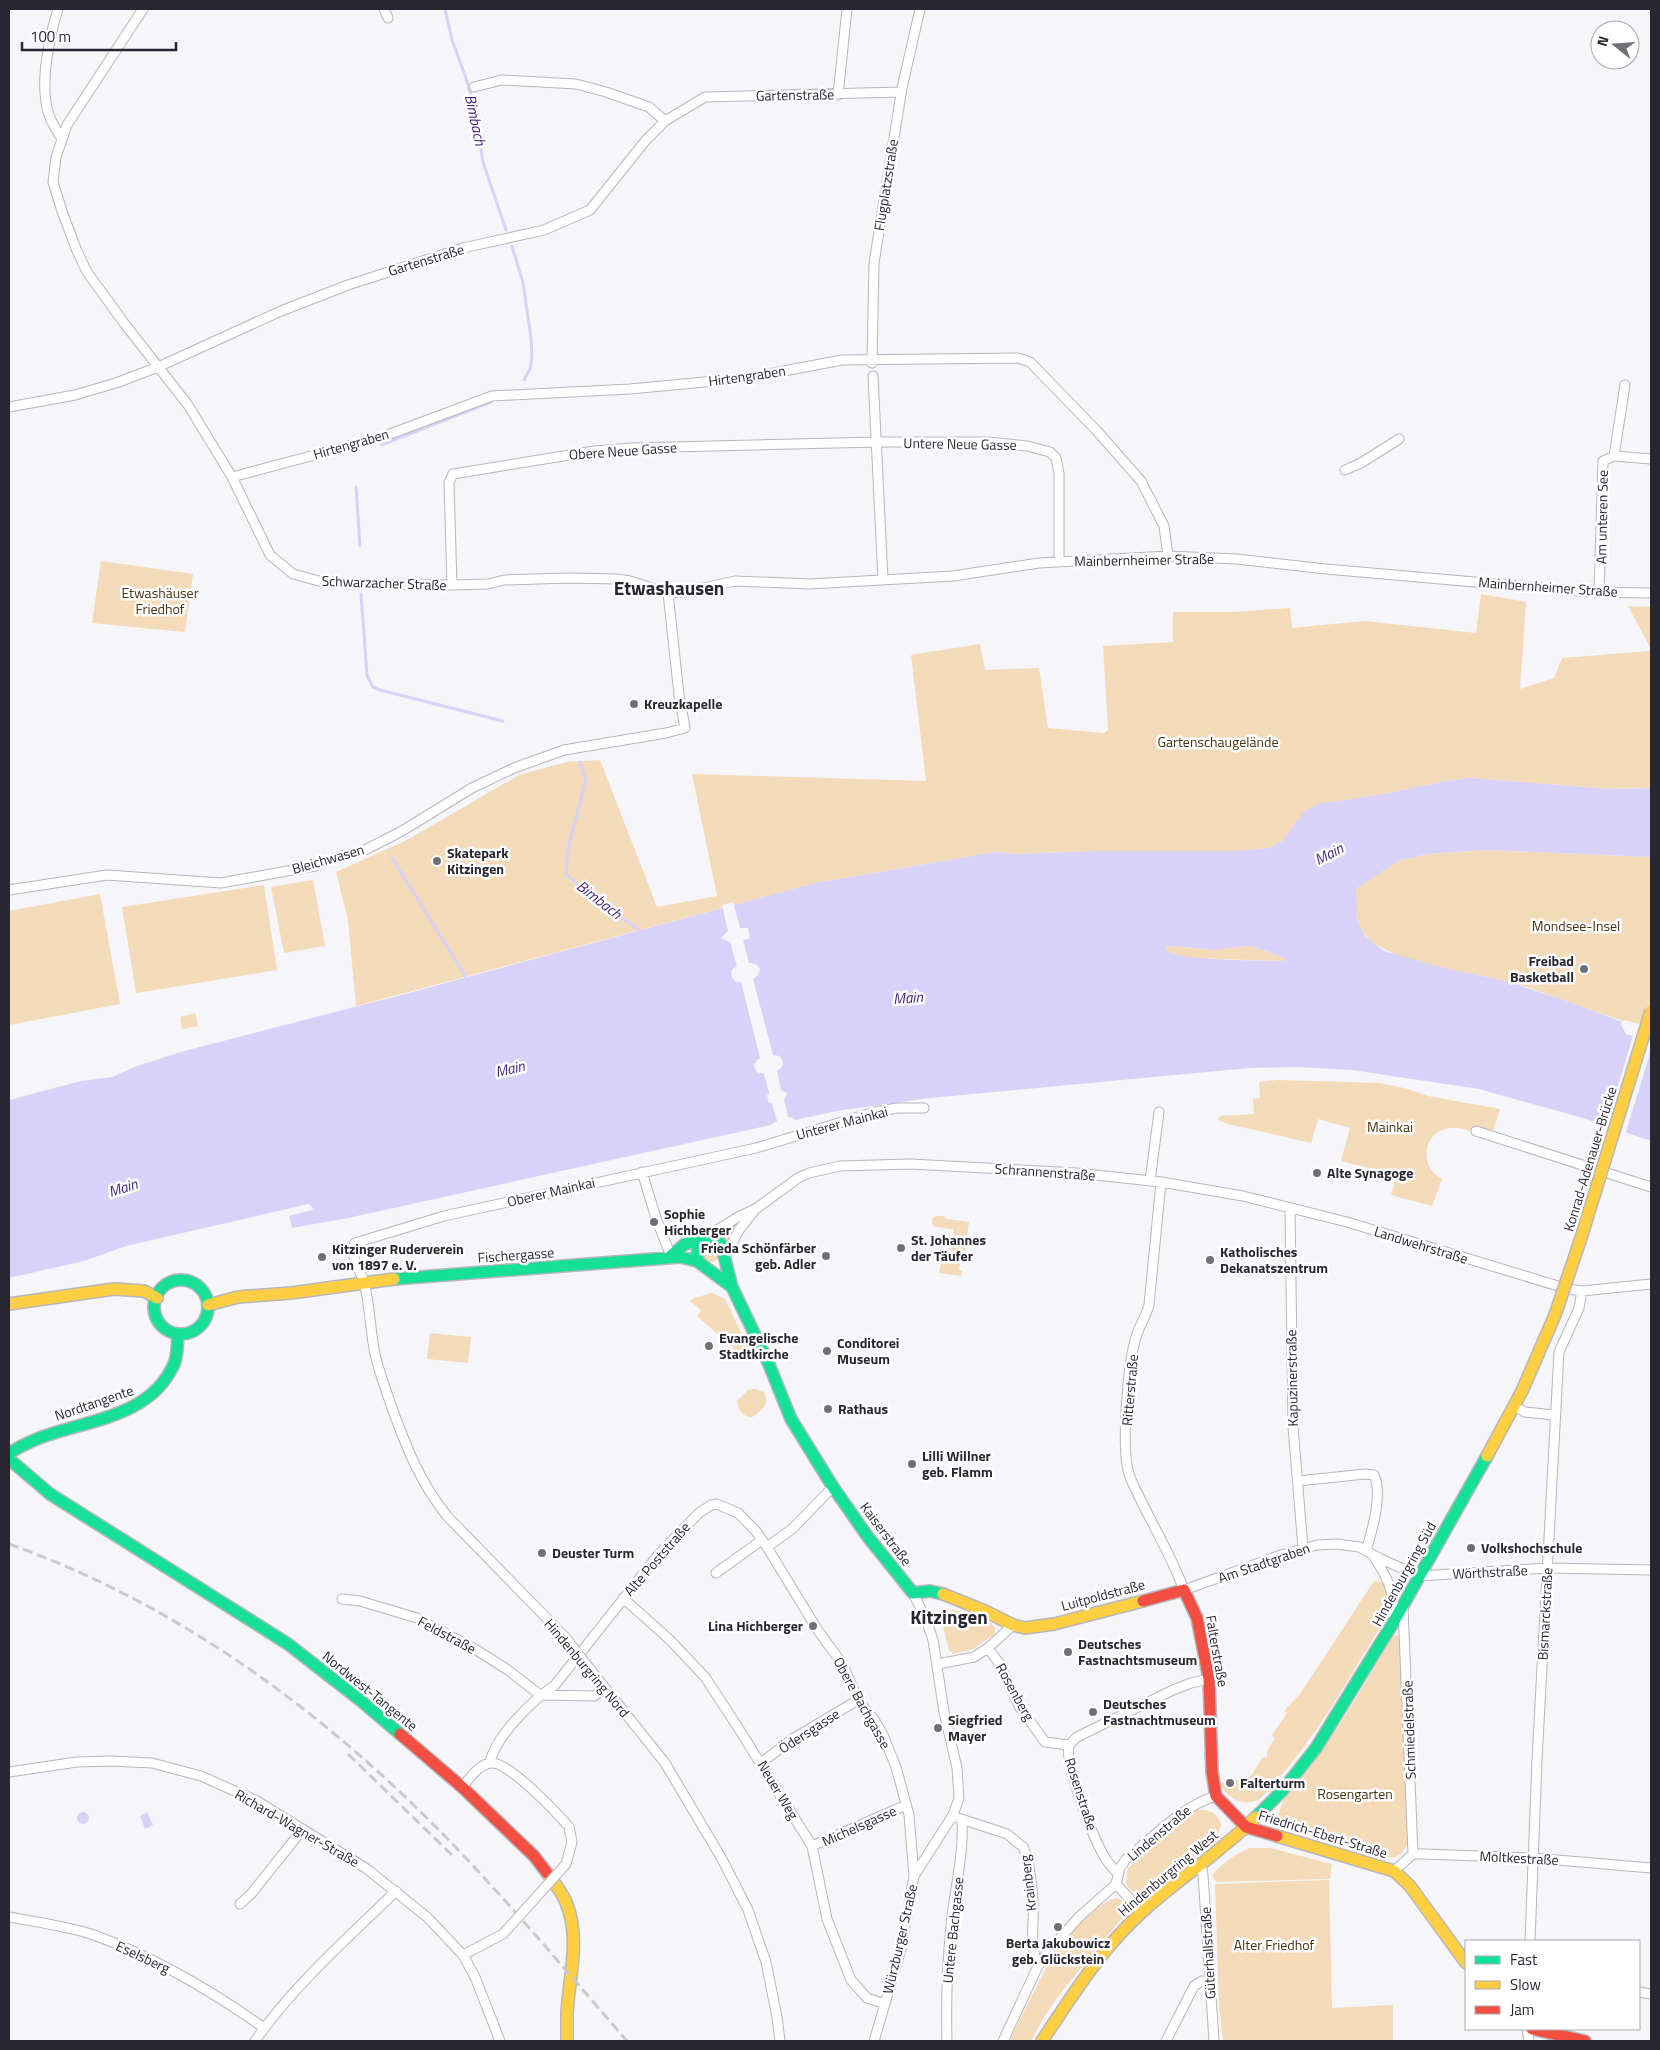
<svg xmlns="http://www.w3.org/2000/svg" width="1660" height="2050" viewBox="0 0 1660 2050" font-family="'Titillium Web',sans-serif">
	<rect width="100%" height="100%" fill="#f6f5f9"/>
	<path fill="#f3dab8" d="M101 561 193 574 185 632 92 623Z
		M1481 594 1526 602 1520 689 1554 678 1562 658 1651 651V788L1612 789 1470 778 1440 782 1384 794 1293 829 1282 841 1269 848 1238 851H1095L1017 854 995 852 815 883 356 1006 348 920 336 872 407 840 519 775 567 762 600 760 657 907 717 896 692 774 926 781 911 655 980 644 985 670 1039 668 1048 728 1104 733 1108 730 1103 646 1173 642V612H1232L1290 608 1292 628 1365 621 1476 633Z
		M1628 606 1651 607V649Z
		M1487 850 1651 857V1029C1602 1017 1555 994 1506 981 1467 971 1394 965 1366 936 1354 924 1356 904 1356 889L1398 861 1427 854Z
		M313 880 325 946 284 953 271 887Z
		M264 885 277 970 136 993 122 907Z
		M100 894 120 1004 9 1025V911Z
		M1172 946 1215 950 1246 946 1255 947 1285 958 1283 961 1193 958 1171 955 1166 951 1164 947Z
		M195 1013 198 1026 182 1029 180 1017Z
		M1277 1080 1381 1083 1408 1089 1428 1096 1500 1109 1490 1139C1478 1135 1462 1126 1449 1128 1421 1133 1419 1167 1442 1179L1432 1206 1391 1195 1397 1175 1341 1161 1350 1128 1318 1119 1311 1143 1228 1124 1218 1120 1220 1116 1254 1114 1253 1099 1260 1098 1259 1082Z
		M936 1216H944L947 1219 969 1222 965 1251H962L959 1270 962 1271 961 1276 939 1273 941 1263 950 1264 954 1229 935 1227 932 1224V1218Z
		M739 1220 741 1221 728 1246 718 1233Z
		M707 1242 715 1243 719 1258 714 1262 705 1261 700 1251Z
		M712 1293 725 1299 753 1357 749 1362 697 1316 701 1310 690 1301 694 1298Z
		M430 1333 471 1337 468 1363 427 1359Z
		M755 1389 764 1392C771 1405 760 1411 751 1418 741 1414 739 1412 737 1401L748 1390Z
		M1374 1581 1384 1582C1387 1591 1391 1599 1388 1608 1384 1625 1371 1641 1363 1655 1333 1706 1301 1757 1260 1799 1244 1807 1227 1799 1220 1783L1223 1782 1227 1789 1233 1788 1236 1786V1780L1251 1776 1262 1758 1267 1757V1751L1275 1738 1272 1735 1287 1713 1284 1711 1300 1694Z
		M952 1609 991 1623 995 1628V1634L973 1649 953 1654 949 1650 942 1622Z
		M1394 1635H1398L1400 1640 1409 1841 1401 1854 1395 1857 1383 1858 1330 1840 1284 1829 1280 1826 1277 1818 1283 1801 1325 1747 1356 1698Z
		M1194 1810C1207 1809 1217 1811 1221 1825L1217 1838 1152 1892C1141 1896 1131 1894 1126 1883L1128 1868Z
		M1250 1848H1270L1332 1864 1330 1879 1216 1882 1212 1875C1223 1863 1235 1854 1250 1848Z
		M1329 1880 1332 2008 1393 2005V2041H1223L1219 2006 1215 1884Z
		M1118 1898C1127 1903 1127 1908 1123 1917L1059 1995 1044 2017 1031 2041H1009L1052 1956C1065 1939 1097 1900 1118 1898Z"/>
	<path fill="#d9d2f8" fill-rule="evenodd" d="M1470 778 1612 789 1651 788V857L1487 850 1427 854 1398 861 1356 889 1357 919 1364 935 1384 951 1440 967 1506 981 1561 999 1620 1021 1651 1029V1141L1586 1119 1479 1089 1352 1070 1297 1067 1249 1068 930 1098 837 1111 795 1120 791 1117 775 1122 771 1125 348 1218 292 1228 289 1216 312 1210 313 1208 309 1204 126 1246 84 1261 9 1278V1100L81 1081 112 1077 137 1066 184 1051 401 995 815 883 995 852 1017 854 1095 851H1232L1269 848 1282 841 1304 812 1318 804 1384 794 1440 782ZM747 928 750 938 730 942 721 938 728 931ZM1172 946 1215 950 1246 946 1255 947 1285 958 1283 961C1259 960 1183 961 1166 951L1165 947ZM752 963 760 969 758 975 738 982 735 981 732 970 735 967ZM779 1056 783 1061 782 1067 758 1073 754 1065 758 1059ZM781 1090 787 1095 784 1099 769 1103 767 1095Z
		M147 1812 153 1825 145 1829 140 1816Z
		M77 1818a6 6 0 1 1 12 0a6 6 0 1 1-12 0Z"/>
	<path fill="#f6f5f9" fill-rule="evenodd" d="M733 902 740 928H748L750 938 743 940 749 963 756 964 760 969 758 975 753 979 773 1055 779 1056 783 1061 782 1067 777 1071 781 1090 787 1093 784 1100 789 1120 778 1124 771 1100 784 1097V1094L781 1092 770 1096 764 1074 756 1071 754 1064 760 1058 741 982 735 981 731 976 732 970 737 966 730 942 721 938 728 931 722 905ZM740 930H746L747 936 731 939 725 937 729 933ZM752 965 757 969 755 975 738 979 735 977 733 973 736 970ZM776 1057 780 1061 778 1067 761 1071 758 1070 757 1065 759 1062Z
		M1625 1020 1651 1027V1050L1625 1135 1605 1128 1633 1036 1626 1034 1620 1023Z"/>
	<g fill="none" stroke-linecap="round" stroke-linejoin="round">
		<path stroke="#d9d2f8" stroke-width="3" d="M445 9 452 40 466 78 473 102 483 162 506 230
			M512 246 523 283 531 338 532 357 530 369 524 380
			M381 445 491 402
			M356 487 360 546
			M361 594 367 675 373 687 380 690 503 721
			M580 762 586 779 568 849 566 874 591 897 638 929 639 932
			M392 858 466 977"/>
		<g stroke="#b8b6bd" stroke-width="11">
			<path id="street" d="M58 9C49 39 39 85 49 115 52 124 57 131 62 139
				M143 9 67 125 56 157 53 182 63 214 77 251 87 272 124 323 188 405 232 477 270 555 293 574 319 581 352 584 452 585 488 584 504 580 569 578 617 579 630 581 668 593 686 592 735 581 810 584 953 576 1039 563 1168 556 1237 559 1326 569 1590 592 1651 593
				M384 9 388 18
				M474 87 502 80 576 84 606 92 649 107 665 121
				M838 95 847 9
				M872 363 874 263 902 88 920 9
				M873 376 883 579
				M9 407 75 395 116 383 158 367 281 311 348 285 463 248 544 230 590 210 646 140 665 121 705 97 901 92
				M1614 456 1625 385
				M1345 470 1361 463 1399 439
				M232 477 382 437 492 396 630 389 747 378 842 360 1018 358 1030 362 1097 431 1141 481 1164 526 1168 556
				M452 585 449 483 453 474 594 451 632 448 877 442H988L1027 446 1050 452 1056 458 1059 473V561
				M1599 592 1603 461 1614 456 1651 459
				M9 890 107 875 221 883 315 866 337 857 365 850 402 831 472 788 514 768 564 750 666 733 685 728 679 695 668 593
				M1476 1131 1651 1187
				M642 1172 657 1221 671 1256
				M1150 1181 1159 1112
				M1161 1182 1149 1305C1146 1317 1139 1326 1136 1337 1128 1364 1120 1451 1130 1477 1146 1515 1170 1551 1184 1590L1281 1555 1317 1545 1337 1544 1359 1547 1381 1559 1419 1576 1548 1568 1651 1570
				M1290 1208 1293 1427 1303 1548
				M709 1235 738 1217 757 1208 798 1178 809 1173 840 1166 911 1164 1077 1173 1161 1182 1243 1196 1347 1222 1568 1289 1582 1291 1651 1284
				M725 1257 739 1230 754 1211
				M1514 1406 1525 1412 1554 1415
				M1298 1481 1365 1474 1374 1475C1383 1493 1372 1532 1366 1550
				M767 1547 792 1529 833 1487
				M1374 1557C1388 1578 1394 1592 1394 1617
				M716 1573 762 1540
				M623 1598 670 1640 705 1677 737 1726 812 1846 827 1919 851 1980 867 1998 885 2004
				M342 1599 360 1601 417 1618 475 1649 508 1670 540 1695 594 1696 605 1689
				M1403 1607 1413 1854
				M566 1638 447 1516C420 1482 407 1449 392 1408 386 1390 379 1372 375 1354 370 1330 370 1305 364 1282 360 1270 349 1255 355 1243L444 1216 756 1148 875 1112 897 1108H924
				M988 1648 999 1663 1019 1706 1045 1742 1069 1745
				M582 1659 665 1763 722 1859 748 1910 766 1962 777 2017 780 2041
				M938 1664 974 1657 988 1648 1013 1625
				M490 1763C495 1736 533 1700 555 1685L659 1554 699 1513 711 1505 717 1504 738 1513 755 1530 767 1547 817 1629 843 1665 858 1700 875 1721 883 1735 896 1767 909 1815 914 1876
				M761 1763 794 1738 858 1700
				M9 1772 77 1762 111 1761 152 1763 201 1776 257 1801 367 1869 427 1917 463 1955 475 1977 500 2041
				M462 1787C469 1779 479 1764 491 1763 508 1761 557 1813 569 1827
				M958 1818 1007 1834 1023 1847C1029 1859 1032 1886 1033 1901 1035 1925 1028 1942 1038 1966
				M812 1846 906 1805
				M1201 1864 1203 1875 1214 2041
				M1394 1871 1413 1854H1424L1534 1858 1651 1868
				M1118 1874C1113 1868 1108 1863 1104 1856 1093 1837 1064 1763 1069 1745L1077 1737 1173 1690 1191 1683 1209 1679
				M1116 1884 1142 1912
				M240 1904 251 1894 303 1829
				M9 1917C37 1922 67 1926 94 1935 154 1957 212 1991 264 2028
				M1530 1941 1537 1760 1559 1352 1579 1308 1582 1291
				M463 1955 503 1934
				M1639 1992 1651 1994
				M1527 2029 1529 2041
				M255 2041C294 1985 347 1939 396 1891
				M874 2041 901 1949 914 1876 953 1815 959 1798 957 1768 944 1712 933 1640 926 1619 913 1593
				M947 2041C946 2003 947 1965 951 1926 954 1891 964 1856 962 1820
				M1003 2041 1038 1966 1046 1954 1080 1916 1116 1884 1120 1868 1126 1859C1154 1837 1182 1806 1216 1796
				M1166 2041 1194 1986 1202 1981H1209"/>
		</g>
		<g stroke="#b8b6bd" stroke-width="14">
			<path id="fast" d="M671 1256 685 1244 702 1239
				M698 1260C696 1247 698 1243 709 1235L721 1244 732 1287 768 1362 791 1419 833 1487 868 1537 913 1593 930 1591 943 1594
				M394 1279 680 1257 697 1261 732 1287
				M154 1307a27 27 0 1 1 54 0a27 27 0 1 1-54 0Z
				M9 1453C23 1445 36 1438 51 1434 96 1419 152 1414 174 1364 178 1355 177 1344 178 1334
				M9 1459 50 1494 288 1644 360 1700 400 1734
				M1256 1817 1282 1791 1316 1748 1393 1623 1487 1456"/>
		</g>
		<g stroke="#b8b6bd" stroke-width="14">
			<path id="slow" d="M9 1304 114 1289 144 1291 157 1298
				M208 1305 238 1297 291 1293 394 1279
				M1487 1456 1522 1391 1555 1315
				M943 1594 985 1611 1013 1625 1025 1628 1054 1624 1143 1601
				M1277 1836 1394 1871 1410 1886 1466 1963
				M547 1873C554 1882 561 1891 566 1902 581 1939 569 1976 567 2014 567 2023 567 2032 567 2041
				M1042 2041C1072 1996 1101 1949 1142 1912 1178 1879 1221 1852 1256 1817"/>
		</g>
		<g stroke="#b8b6bd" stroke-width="14">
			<path id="jam" d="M1143 1601 1184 1590 1197 1618 1209 1679 1212 1772 1216 1796 1246 1827 1277 1836
				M400 1734 462 1787 534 1856 547 1873
				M1532 2029 1585 2041"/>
		</g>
		<use href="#street" stroke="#fefefe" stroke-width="9"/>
		<use href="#fast" stroke="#16e098" stroke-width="11"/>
		<use href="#slow" stroke="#ffcf43" stroke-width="11"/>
		<use href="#jam" stroke="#f24e42" stroke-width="11"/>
		<path stroke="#cbcacc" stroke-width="3" stroke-dasharray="10 5" stroke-linecap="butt" d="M9 1544C169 1601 308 1700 428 1819 498 1889 562 1966 627 2041
			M348 1754 454 1857"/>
		<g stroke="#b8b6bd" stroke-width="11" stroke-linecap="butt">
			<path id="street-bridge" d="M566 1638 582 1659
				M503 1934 566 1864 572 1842 569 1827"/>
		</g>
		<g stroke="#b8b6bd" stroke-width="14" stroke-linecap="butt">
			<path id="slow-bridge" d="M1555 1315 1580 1241 1651 1011"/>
		</g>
		<use href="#street-bridge" stroke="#fefefe" stroke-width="9"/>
		<use href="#slow-bridge" stroke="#ffcf43" stroke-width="11"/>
	</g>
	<g fill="#706f77" stroke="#fff" stroke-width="2">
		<circle cx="634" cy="704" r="5"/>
		<circle cx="437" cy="861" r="5"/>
		<circle cx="1584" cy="969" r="5"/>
		<circle cx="1317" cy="1173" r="5"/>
		<circle cx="654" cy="1222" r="5"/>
		<circle cx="901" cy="1248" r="5"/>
		<circle cx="826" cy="1256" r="5"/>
		<circle cx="322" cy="1257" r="5"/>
		<circle cx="1210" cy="1260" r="5"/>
		<circle cx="709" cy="1346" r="5"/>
		<circle cx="827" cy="1351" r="5"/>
		<circle cx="828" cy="1409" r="5"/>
		<circle cx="912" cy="1464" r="5"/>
		<circle cx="1471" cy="1548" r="5"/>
		<circle cx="542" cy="1553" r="5"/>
		<circle cx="813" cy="1626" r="5"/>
		<circle cx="1068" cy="1652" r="5"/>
		<circle cx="1093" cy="1712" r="5"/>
		<circle cx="938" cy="1728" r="5"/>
		<circle cx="1230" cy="1783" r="5"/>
		<circle cx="1058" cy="1927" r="5"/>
	</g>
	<g text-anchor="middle" stroke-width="5" stroke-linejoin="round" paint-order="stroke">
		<g font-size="14" fill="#282731" stroke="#fff">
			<text transform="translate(795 95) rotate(-1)" y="5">Gartenstraße</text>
			<text transform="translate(886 185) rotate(-81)" y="5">Flugplatzstraße</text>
			<text transform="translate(426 260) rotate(-17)" y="5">Gartenstraße</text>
			<text transform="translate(747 376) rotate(-8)" y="5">Hirtengraben</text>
			<text transform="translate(351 444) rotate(-16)" y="5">Hirtengraben</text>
			<text transform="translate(960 444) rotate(1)" y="5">Untere Neue Gasse</text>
			<text transform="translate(623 451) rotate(-4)" y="5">Obere Neue Gasse</text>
			<text transform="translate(1602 517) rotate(-89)" y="5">Am unteren See</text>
			<text transform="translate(1144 560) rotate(-1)" y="5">Mainbernheimer Straße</text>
			<text transform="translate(384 583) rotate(2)" y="5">Schwarzacher Straße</text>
			<text transform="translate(1548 587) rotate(4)" y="5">Mainbernheimer Straße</text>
			<text transform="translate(328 859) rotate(-16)" y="5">Bleichwasen</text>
			<text transform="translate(842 1123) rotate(-15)" y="5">Unterer Mainkai</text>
			<text transform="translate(1590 1159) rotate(-73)" y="5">Konrad-Adenauer-Brücke</text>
			<text transform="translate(1045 1172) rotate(4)" y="5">Schrannenstraße</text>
			<text transform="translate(551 1192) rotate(-13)" y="5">Oberer Mainkai</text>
			<text transform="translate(1421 1245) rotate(17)" y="5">Landwehrstraße</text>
			<text transform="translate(516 1255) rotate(-4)" y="5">Fischergasse</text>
			<text transform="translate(1292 1378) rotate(-91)" y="5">Kapuzinerstraße</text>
			<text transform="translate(1130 1390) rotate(-85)" y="5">Ritterstraße</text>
			<text transform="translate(94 1403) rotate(-19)" y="5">Nordtangente</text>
			<text transform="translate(886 1534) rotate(53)" y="5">Kaiserstraße</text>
			<text transform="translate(657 1559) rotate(-49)" y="5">Alte Poststraße</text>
			<text transform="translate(1264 1563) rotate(-19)" y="5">Am Stadtgraben</text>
			<text transform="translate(1490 1572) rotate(-3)" y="5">Wörthstraße</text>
			<text transform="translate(1404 1574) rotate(-61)" y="5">Hindenburgring Süd</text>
			<text transform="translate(1103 1595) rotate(-15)" y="5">Luitpoldstraße</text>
			<text transform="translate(1545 1614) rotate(-87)" y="5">Bismarckstraße</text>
			<text transform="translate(447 1635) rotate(28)" y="5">Feldstraße</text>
			<text transform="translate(1217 1651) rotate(80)" y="5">Falterstraße</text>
			<text transform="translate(587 1668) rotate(50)" y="5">Hindenburgring Nord</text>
			<text transform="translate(370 1691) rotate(39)" y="5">Nordwest-Tangente</text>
			<text transform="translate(1015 1692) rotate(61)" y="5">Rosenberg</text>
			<text transform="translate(862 1703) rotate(61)" y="5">Obere Bachgasse</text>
			<text transform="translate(1409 1730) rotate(-92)" y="5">Schmiedelstraße</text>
			<text transform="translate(809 1731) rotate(-33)" y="5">Ödersgasse</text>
			<text transform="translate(778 1790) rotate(59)" y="5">Neuer Weg</text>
			<text transform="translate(1081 1794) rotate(72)" y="5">Rosenstraße</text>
			<text transform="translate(859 1826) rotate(-24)" y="5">Michelsgasse</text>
			<text transform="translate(297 1828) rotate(30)" y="5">Richard-Wagner-Straße</text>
			<text transform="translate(1159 1833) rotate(-40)" y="5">Lindenstraße</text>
			<text transform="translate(1323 1834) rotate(17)" y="5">Friedrich-Ebert-Straße</text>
			<text transform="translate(1519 1858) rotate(3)" y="5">Moltkestraße</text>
			<text transform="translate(1168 1873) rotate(-40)" y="5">Hindenburgring West</text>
			<text transform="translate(1028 1883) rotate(-97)" y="5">Krainberg</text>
			<text transform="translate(953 1930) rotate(-84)" y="5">Untere Bachgasse</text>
			<text transform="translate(900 1939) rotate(-77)" y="5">Würzburger Straße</text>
			<text transform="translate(1208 1953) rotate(-93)" y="5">Güterhallstraße</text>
			<text transform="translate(143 1957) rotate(25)" y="5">Eselsberg</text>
		</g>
		<g font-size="14" fill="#49320e" stroke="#fff">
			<text x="160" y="598">Etwashäuser<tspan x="160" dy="16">Friedhof</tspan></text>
			<text x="1218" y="747">Gartenschaugelände</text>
			<text x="1576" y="931">Mondsee-Insel</text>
			<text x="1390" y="1132">Mainkai</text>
			<text x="1355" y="1799">Rosengarten</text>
			<text x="1274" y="1950">Alter Friedhof</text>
		</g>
		<g font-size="14" font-weight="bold" fill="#282731" stroke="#fff" text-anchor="start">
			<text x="644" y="709">Kreuzkapelle</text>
			<text x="447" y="858">Skatepark<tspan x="447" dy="16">Kitzingen</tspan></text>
			<text x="1574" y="966" text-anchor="end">Freibad<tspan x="1574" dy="16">Basketball</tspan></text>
			<text x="1327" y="1178">Alte Synagoge</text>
			<text x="664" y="1219">Sophie<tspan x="664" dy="16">Hichberger</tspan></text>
			<text x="911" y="1245">St. Johannes<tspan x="911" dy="16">der Täufer</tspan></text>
			<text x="816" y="1253" text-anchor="end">Frieda Schönfärber<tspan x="816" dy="16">geb. Adler</tspan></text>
			<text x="332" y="1254">Kitzinger Ruderverein<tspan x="332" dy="16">von 1897 e. V.</tspan></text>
			<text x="1220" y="1257">Katholisches<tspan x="1220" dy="16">Dekanatszentrum</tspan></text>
			<text x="719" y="1343">Evangelische<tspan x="719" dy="16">Stadtkirche</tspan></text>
			<text x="837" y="1348">Conditorei<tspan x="837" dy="16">Museum</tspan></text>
			<text x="838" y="1414">Rathaus</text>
			<text x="922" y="1461">Lilli Willner<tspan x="922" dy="16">geb. Flamm</tspan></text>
			<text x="1481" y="1553">Volkshochschule</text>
			<text x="552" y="1558">Deuster Turm</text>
			<text x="803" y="1631" text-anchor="end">Lina Hichberger</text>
			<text x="1078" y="1649">Deutsches<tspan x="1078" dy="16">Fastnachtsmuseum</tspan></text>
			<text x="1103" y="1709">Deutsches<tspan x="1103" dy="16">Fastnachtmuseum</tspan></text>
			<text x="948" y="1725">Siegfried<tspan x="948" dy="16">Mayer</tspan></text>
			<text x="1240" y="1788">Falterturm</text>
			<text x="1058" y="1948" text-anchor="middle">Berta Jakubowicz<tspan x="1058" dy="16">geb. Glückstein</tspan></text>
		</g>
		<g font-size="15" font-style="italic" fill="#442484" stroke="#fff">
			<text transform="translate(475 120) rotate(78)" y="5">Bimbach</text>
			<text transform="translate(1329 854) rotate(-27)" y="5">Main</text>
			<text transform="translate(599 900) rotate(38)" y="5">Bimbach</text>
			<text transform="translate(908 998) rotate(-4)" y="5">Main</text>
			<text transform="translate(510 1069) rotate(-13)" y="5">Main</text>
			<text transform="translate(123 1188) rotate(-18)" y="5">Main</text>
		</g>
		<g font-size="19" font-weight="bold" fill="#282731" stroke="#fff">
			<text x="669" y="595">Etwashausen</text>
			<text x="949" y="1624">Kitzingen</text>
		</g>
	</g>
	<rect width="1660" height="2050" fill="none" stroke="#282731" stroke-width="20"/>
	<rect x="1465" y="1940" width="175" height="90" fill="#ffffff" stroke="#a9a9ad"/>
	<rect x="1475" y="1956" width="25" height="8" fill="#16e098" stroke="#a9a9ad"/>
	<text x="1510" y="1965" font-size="15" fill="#282731">Fast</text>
	<rect x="1475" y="1981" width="25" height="8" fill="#ffcf43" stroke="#a9a9ad"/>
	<text x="1510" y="1990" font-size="15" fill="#282731">Slow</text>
	<rect x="1475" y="2006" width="25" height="8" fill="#f24e42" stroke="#a9a9ad"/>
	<text x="1510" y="2015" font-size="15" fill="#282731">Jam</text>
	<g transform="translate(1615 45) rotate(287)"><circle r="24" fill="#ffffff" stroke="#a9a9ad"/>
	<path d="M0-4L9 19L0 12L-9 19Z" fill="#706f77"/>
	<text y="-8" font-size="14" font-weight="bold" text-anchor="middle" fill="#282731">N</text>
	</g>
	<path d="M22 42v8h154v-8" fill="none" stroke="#282731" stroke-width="2.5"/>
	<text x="30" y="42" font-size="15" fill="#282731" stroke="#ffffff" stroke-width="4" paint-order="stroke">100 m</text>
</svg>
